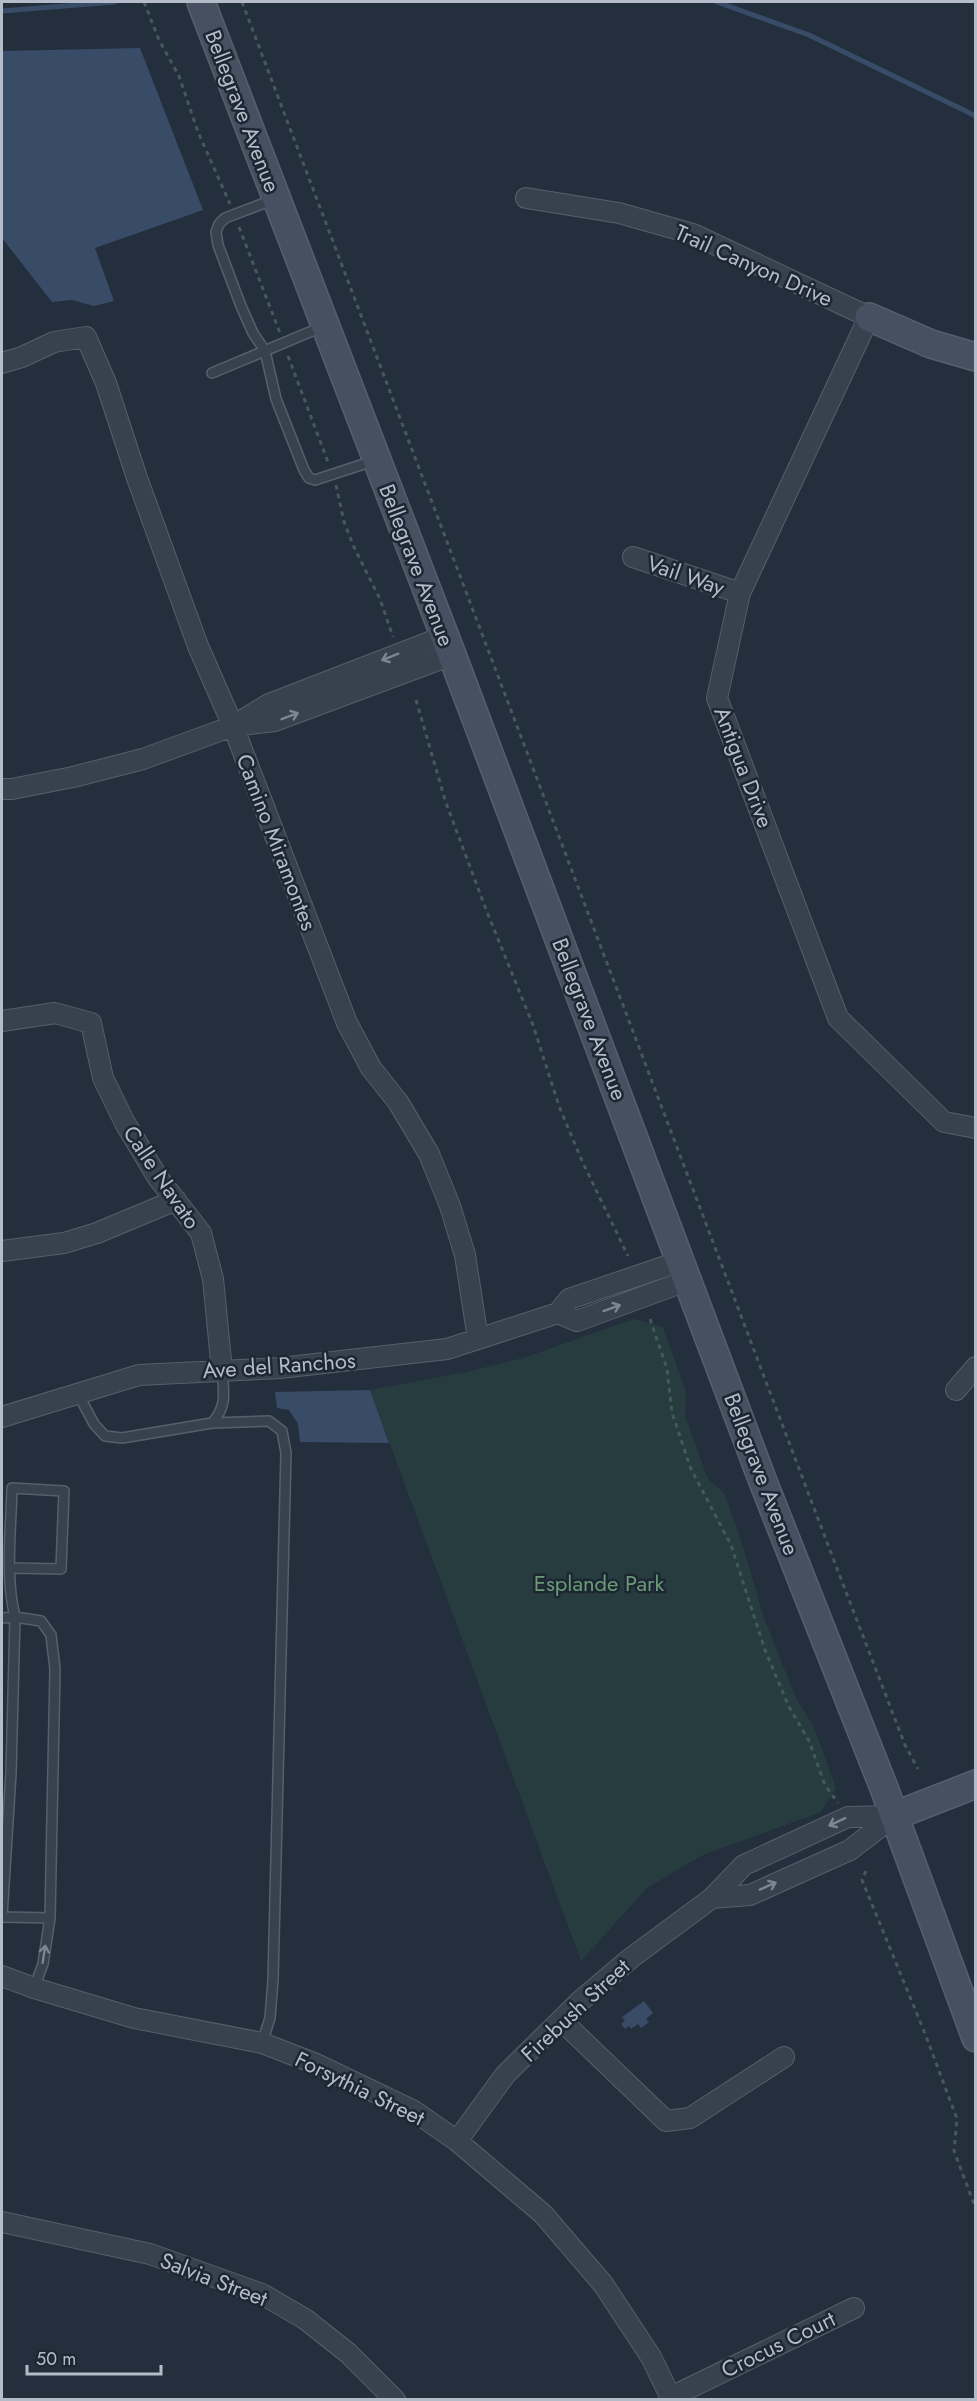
<svg xmlns="http://www.w3.org/2000/svg" width="977" height="2401" viewBox="0 0 977 2401" font-family="Jost,sans-serif">
	<rect width="100%" height="100%" fill="#242f3e"/>
	<path fill="#263c3f" d="M634 1319 663 1327 686 1392 685 1416 708 1479 724 1493 742 1543 764 1618 796 1698 814 1727 836 1788 821 1812 703 1855 647 1888 581 1961 370 1390 466 1372 523 1358Z"/>
	<path fill="#394c67" d="M140 48 203 210 95 248 114 301 94 306 72 300 52 302 2 238V51Z
		M370 1390 389 1443 300 1442 298 1424 289 1410 277 1408 275 1392Z
		M644 2001 653 2013 646 2019 649 2022 641 2028 638 2024 631 2029 629 2026 625 2029 621 2024 625 2021 622 2017Z"/>
	<g fill="none" stroke-linecap="round" stroke-linejoin="round">
		<path stroke="#394c67" stroke-width="5" d="M717 2 809 35 976 116
			M2 11 114 2"/>
		<g stroke="#565f6c" stroke-width="12">
			<path id="lane" d="M275 199 225 218 219 224 216 232 218 245 241 306 253 333 265 351 276 399 304 470 309 478 315 480 373 461
				M212 373 324 326
				M77 1392 94 1424 105 1436 122 1438 212 1423C227 1407 224 1392 222 1371
				M212 1423 269 1421 282 1431 286 1453 273 1980 270 2018 262 2043
				M11 1568 61 1569 64 1491 12 1488C11 1530 5 1576 15 1617L11 1773 2 1917 50 1918
				M2 1618 15 1617 41 1621 51 1635 55 1669 50 1918 43 1964 34 1988"/>
		</g>
		<g stroke="#565f6c" stroke-width="22">
			<path id="street" d="M526 198 619 213 693 234 869 317 740 593 717 698 838 1018 944 1122 976 1128
				M2 363 22 357 54 342 86 337 106 383 137 478 198 646 233 726 347 1023 371 1068 398 1102 429 1154 450 1206 465 1255 478 1339
				M633 557 740 593
				M241 725 275 721 452 655
				M2 789H12L73 777 143 759 233 726 269 704 445 636
				M2 1021 55 1013 91 1023 103 1078 125 1123 158 1178 201 1233 213 1279 222 1371
				M2 1251 64 1243 97 1233 176 1200
				M558 1313 577 1321 689 1280
				M956 1390 976 1367
				M2 1417 139 1375 280 1368 447 1349 558 1313 569 1299 681 1261
				M712 1898 750 1895 850 1850 894 1816
				M2 1976 34 1988 134 2018 262 2043 314 2063 414 2111 457 2141 543 2214 603 2284 651 2357 672 2400
				M561 2020 666 2121 690 2118 784 2057
				M457 2141 505 2075 579 2002 631 1958 712 1898 744 1865 848 1817 894 1816
				M2 2222 150 2254 262 2294 305 2319 348 2353 395 2400
				M671 2397 854 2308"/>
		</g>
		<g stroke="#565f6c" stroke-width="30">
			<path id="secondary" d="M201 2 452 655 762 1479 884 1788 976 2038
				M869 317 931 344 976 357
				M894 1816 976 1784"/>
		</g>
		<path stroke="#44595c" stroke-width="3" stroke-dasharray="4.5 4.5" stroke-linecap="butt" d="M144 2 159 40 179 76 198 132 230 204
			M242 2 836 1566 905 1745 918 1769
			M239 227 280 333
			M288 356 328 462
			M336 485 344 522 354 547 380 599 393 637
			M416 700 446 803 487 912 533 1025 559 1106 582 1161 628 1256
			M650 1319 667 1369 672 1413 691 1469 731 1545 765 1650 789 1707 809 1741 825 1785 838 1803
			M866 1871 862 1880 926 2036 957 2119 954 2151 976 2209"/>
		<use href="#lane" stroke="#38414e" stroke-width="9"/>
		<use href="#street" stroke="#38414e" stroke-width="20"/>
		<use href="#secondary" stroke="#465061" stroke-width="27"/>
	</g>
	<defs><path id="oneway-shaft" d="M-6 0H5M1.5-3L5.5 0L1.5 3" fill="none" stroke-width="1.6" stroke-linecap="round" stroke-linejoin="round" transform="scale(1.5)"/></defs>
	<g stroke="#7c8592">
		<use href="#oneway-shaft" transform="translate(390 657) rotate(158)"/>
		<use href="#oneway-shaft" transform="translate(290 716) rotate(-21)"/>
		<use href="#oneway-shaft" transform="translate(612 1308) rotate(-20)"/>
		<use href="#oneway-shaft" transform="translate(837 1822) rotate(155)"/>
		<use href="#oneway-shaft" transform="translate(768 1886) rotate(-24)"/>
		<use href="#oneway-shaft" transform="translate(44 1954) rotate(-81)"/>
	</g>
	<g text-anchor="middle" stroke-width="5" stroke-linejoin="round" paint-order="stroke">
		<g font-size="22" fill="#b4bcc9" stroke="#1d2633">
			<text transform="translate(243 111) rotate(69)" y="8">Bellegrave Avenue</text>
			<text transform="translate(754 265) rotate(24)" y="8">Trail Canyon Drive</text>
			<text transform="translate(417 565) rotate(69)" y="8">Bellegrave Avenue</text>
			<text transform="translate(686 575) rotate(19)" y="8">Vail Way</text>
			<text transform="translate(744 767) rotate(69)" y="8">Antigua Drive</text>
			<text transform="translate(277 842) rotate(69)" y="8">Camino Miramontes</text>
			<text transform="translate(590 1019) rotate(69)" y="8">Bellegrave Avenue</text>
			<text transform="translate(162 1177) rotate(56)" y="8">Calle Navato</text>
			<text transform="translate(279 1365) rotate(-4)" y="8">Ave del Ranchos</text>
			<text transform="translate(762 1474) rotate(69)" y="8">Bellegrave Avenue</text>
			<text transform="translate(575 2010) rotate(-43)" y="8">Firebush Street</text>
			<text transform="translate(360 2088) rotate(26)" y="8">Forsythia Street</text>
			<text transform="translate(214 2279) rotate(21)" y="8">Salvia Street</text>
			<text transform="translate(778 2344) rotate(-26)" y="8">Crocus Court</text>
		</g>
		<g font-size="22" fill="#6b9a76" stroke="#1d2633">
			<text x="599" y="1591">Esplande Park</text>
		</g>
	</g>
	<rect width="977" height="2401" fill="none" stroke="#b4bcc9" stroke-width="6"/>
	<path d="M27 2365v9h134v-9" fill="none" stroke="#b4bcc9" stroke-width="3"/>
	<text x="36" y="2365" font-size="18" fill="#b4bcc9" stroke="#1d2633" stroke-width="4.5" paint-order="stroke">50 m</text>
</svg>
